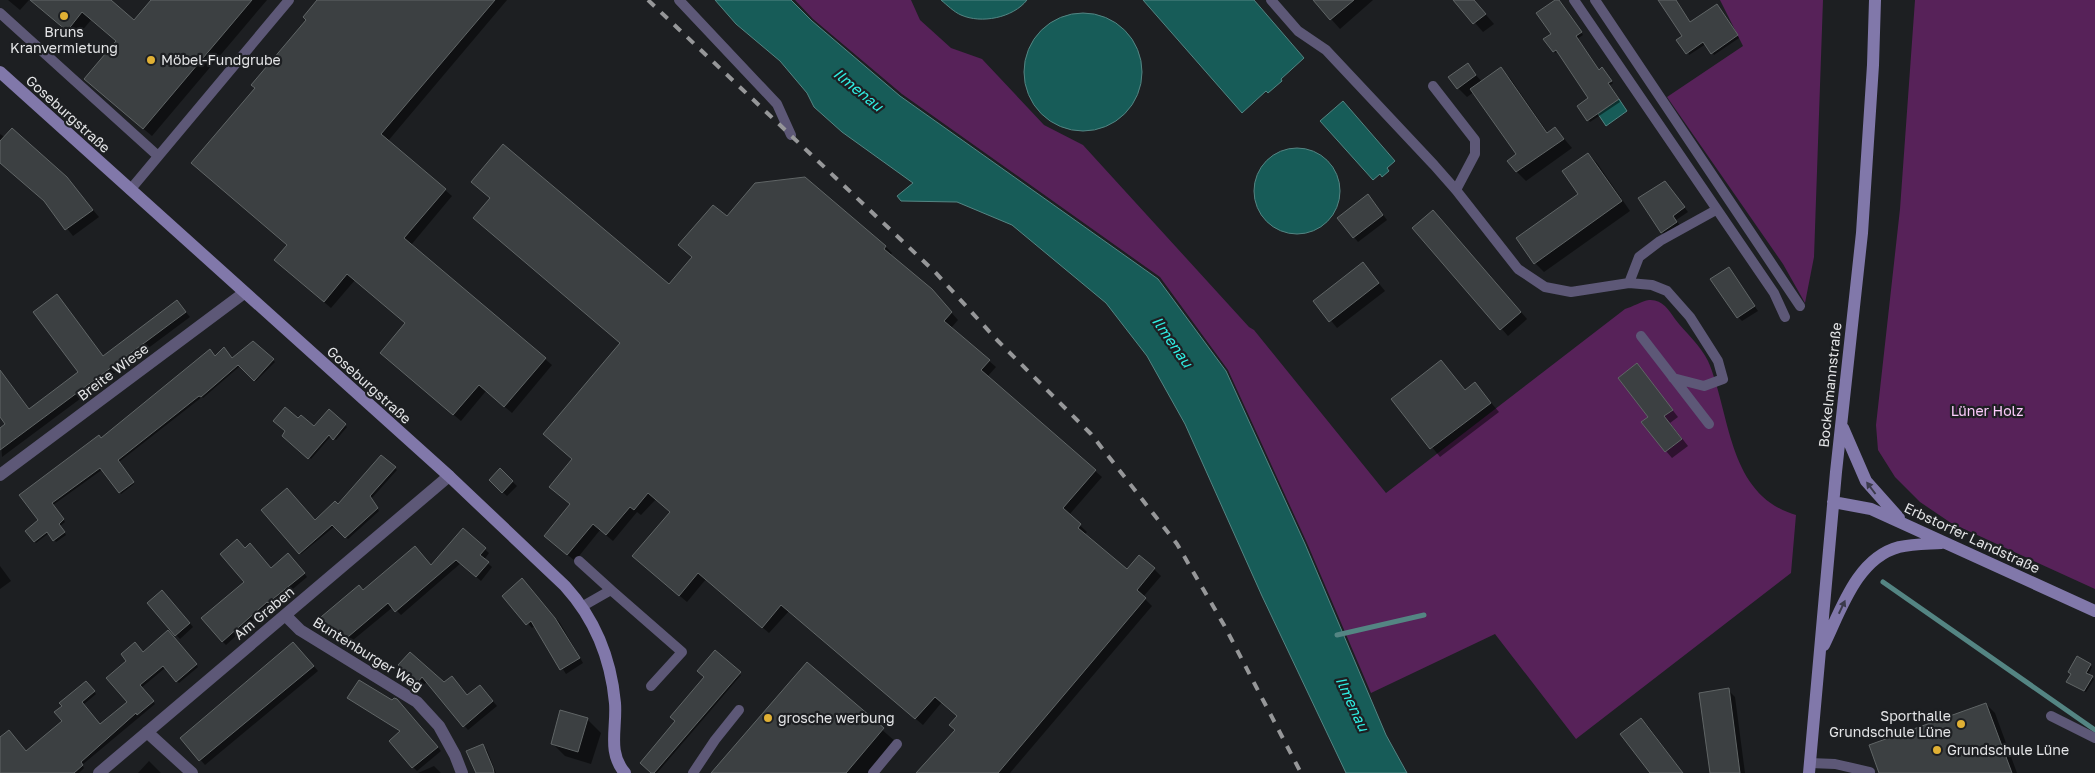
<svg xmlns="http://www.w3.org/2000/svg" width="2095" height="773" viewBox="0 0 2095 773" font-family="'Golos Text',sans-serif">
	<rect width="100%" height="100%" fill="#1d1f22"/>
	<path fill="#572259" d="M795 0H911L920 20 951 48 982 59 1044 125 1083 145 1249 327 1254 330 1386 493 1625 309C1632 307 1642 301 1649 300 1662 299 1669 310 1675 319 1685 332 1701 346 1708 361 1731 414 1727 495 1796 515L1791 573 1576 739 1495 634 1371 693 1307 543 1228 370 1160 277 902 94 813 19Z
		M1720 0H1823L1814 257 1805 303 1783 264 1667 97 1743 46Z
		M1915 0H2095V589L1951 523 1920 502 1895 477 1878 450 1876 425 1900 209Z"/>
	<path fill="#175c58" stroke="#548583" d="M715 0H791L812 21 900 96 1158 279 1226 371 1305 544 1386 735 1407 773H1346L1262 596 1185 424 1147 356 1106 303 1012 225 957 202 901 201 897 196 913 183 842 132 814 107 807 93 780 61 736 24Z
		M941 0H1027C1013 18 981 24 961 15 954 12 947 5 941 0Z
		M1143 0H1254L1304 58 1281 79 1282 81 1268 93 1266 91 1242 113Z
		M1024 72a59 59 0 1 1 118 0a59 59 0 1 1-118 0Z
		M1619 99 1627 111 1606 126 1598 114Z
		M1343 101 1395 161 1387 168 1389 171 1382 177 1380 174 1373 180 1320 121Z
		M1254 191a43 43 0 1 1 86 0a43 43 0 1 1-86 0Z"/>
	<path fill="#0007" d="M8 0H29L20 10Z
		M31 0H109L134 21 152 0H267L152 136 94 87 117 42 91 20 76 38Z
		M319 0H507L388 141 452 196 411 245 552 365 512 413 486 391 461 421 388 359 406 323 355 280 331 308 283 267 288 245 256 88 308 20Z
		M1318 0H1373L1340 29 1316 2Z
		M1455 0H1473L1494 24 1483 32Z
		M1660 0H1675L1691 23 1718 8 1739 38 1714 55 1706 44 1689 55 1684 36Z
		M1559 2 1583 35 1577 39 1599 71H1604L1613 83 1609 86 1620 102 1590 122 1579 106 1590 98 1558 51 1555 53 1545 39 1552 34Z
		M1467 65 1482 82 1501 69 1510 78 1548 133 1555 128 1572 148 1526 181 1517 172 1518 155 1474 92 1467 97 1458 88Z
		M0 134 66 178 99 217 73 236 47 203 0 162Z
		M1588 154 1597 163 1630 211 1544 272 1535 263 1580 194Z
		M1669 187 1688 212 1676 220 1681 227 1666 236 1662 232Z
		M1372 200 1387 220 1358 242 1339 218Z
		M727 218 885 246 892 253 890 256 938 298 958 320 951 328 996 367 987 377 1102 477 1069 515 1087 532 1084 535 1127 571 1154 569 1161 576 1143 597 1152 606 1010 773H919L956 730 958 716 942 702 923 725 789 611 769 633 706 579 687 602 641 563 672 512 656 499 641 515 637 512 613 541 600 530 575 561 545 536 571 505 557 493 573 459 669 286Z
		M1439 219 1527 319 1508 336 1414 228Z
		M1363 264 1385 291 1337 328 1315 301Z
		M1728 268 1758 311 1742 321 1738 317Z
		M57 296 103 357 177 302 190 317 2 457 0 430 7 424 0 415V370L30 410 79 373Z
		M253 343 275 362 256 381 240 366 203 398 202 397 119 462 134 484 121 494 103 469 53 505 65 522 60 526 66 535 56 542 49 533 36 543 35 542 27 531 40 520 21 495 99 437 102 440 216 357 232 359Z
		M1441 362 1466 391 1475 384 1499 412 1440 457 1393 399Z
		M1643 372 1678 417 1670 423 1688 446 1672 458 1666 451Z
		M329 411 347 427 336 440 331 436 311 459 283 436 298 420 314 428Z
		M381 456 397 470 371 499 379 511 348 539 335 526 301 554 263 510 315 522 338 506Z
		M500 470 517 486 507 496 490 480Z
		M463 530 489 553 484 560 492 567 481 581 461 563 401 615 393 607 347 645 343 641 364 591 431 566Z
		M245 549 271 569 292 558 307 577 273 606 271 604 226 645 222 641 246 582Z
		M0 566 11 581 0 589Z
		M526 584 560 623 583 663 566 674 535 626 532 628 503 596Z
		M166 595 193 627 180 639 176 635Z
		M168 632 198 667 179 683 165 668 141 688 155 704 82 765 84 768 79 773H0V737L26 753 63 721 85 682 96 694 83 705 100 726 128 702 143 653Z
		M298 648 318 671 205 765 181 738Z
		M715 652 741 675 657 773H653L677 721 706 677Z
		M2078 658 2092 667 2088 675 2094 679 2086 692 2070 683Z
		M807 664 896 742 870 773H712Z
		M404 669 444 684 468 696 484 691 497 706 468 730 427 681 423 686Z
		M1728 690 1735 697 1745 773H1711Z
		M349 698 401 705 441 751 417 771 413 767 401 732Z
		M1986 704 1995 713 2017 773H1880Z
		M1641 719 1648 726 1683 773H1651Z
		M588 720 601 733 591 764 565 756 552 743Z
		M482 745 487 750 496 773H476Z
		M149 761 161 773H138Z
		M434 766 441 773H418Z"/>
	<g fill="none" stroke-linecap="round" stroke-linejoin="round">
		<path stroke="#548583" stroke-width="5" d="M1883 582 2095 730
			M1337 635 1424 615"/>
	</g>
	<path fill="#3c4042" stroke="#606566" d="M30 0H111L134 20 151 0H252L143 129 84 79 116 41 82 12 67 31Z
		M317 0H495L381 134 446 189 404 238 546 358 504 407 479 385 453 415 380 353 405 323 347 274 324 302 274 260 287 245 191 163 255 88 251 85 306 20 303 17Z
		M1313 0H1354L1330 20Z
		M1453 0H1474L1486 14 1473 24Z
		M1555 0H1559L1582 32 1576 36 1599 70 1602 67 1612 81 1608 83 1619 99 1587 121 1577 106 1588 98 1556 50 1553 52 1543 39 1551 34 1536 13Z
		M1658 0H1676L1690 22 1717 4 1738 35 1711 54 1703 42 1686 54 1676 40 1682 36Z
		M1468 63 1476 75 1457 89 1448 77Z
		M1501 67 1547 133 1555 127 1564 139 1516 172 1507 161 1516 154 1470 89Z
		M12 128 67 177 93 210 65 230 44 201 0 163V141Z
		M503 144 669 284 692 257 678 245 713 205 727 216 755 183 805 177 886 246 884 249 932 289 952 312 944 321 990 360 981 370 1096 470 1063 508 1081 524 1078 528 1127 569 1139 555 1155 568 1137 590 1146 598 998 773H916L955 730 949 725 957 716 935 697 915 719 781 605 762 628 698 573 679 596 632 556 670 512 648 493 634 510 630 507 606 535 593 524 567 555 544 536 570 504 549 487 572 459 543 434 620 343 473 218 490 198 471 182Z
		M1588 153 1622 201 1534 264 1516 238 1578 194 1562 171Z
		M1665 181 1685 207 1673 216 1677 222 1661 233 1638 198Z
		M1368 194 1383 215 1353 238 1337 218Z
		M1433 210 1521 312 1500 330 1412 228Z
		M1363 262 1379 283 1329 322 1313 301Z
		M1729 267 1755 306 1737 318 1710 279Z
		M57 294 103 356 177 300 186 312 0 450V428L5 424 0 417V370L29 409 78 372 33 312Z
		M253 341 274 359 254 381 238 365 201 397 199 396 118 460 134 482 119 493 100 468 52 503 64 519 59 524 65 532 53 541 47 532 34 542 25 531 38 520 19 495 99 435 101 438 210 349 215 356 224 347 232 358Z
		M1441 360 1465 390 1475 382 1491 403 1430 449 1391 399Z
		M1637 363 1673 410 1664 416 1682 439 1665 452 1641 422 1648 417 1618 378Z
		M285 407 298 418 301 415 314 426 329 409 346 424 333 440 329 435 308 459 282 436 285 431 273 421Z
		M381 455 396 467 370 496 378 508 345 538 332 525 299 554 261 510 287 488 315 520 335 501 338 504Z
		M500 468 513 481 502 493 489 480Z
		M463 528 486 548 480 555 489 562 476 577 456 560 395 612 388 603 342 642 321 617 359 585 363 590 415 546 431 565Z
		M237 539 245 548 250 543 271 568 288 553 305 573 268 603 267 602 222 642 201 618 244 582 220 554Z
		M522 578 555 618 580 658 560 670 531 621 526 625 502 596Z
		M162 590 190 623 175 636 147 603Z
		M168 630 197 664 176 682 163 666 140 685 154 701 137 715 136 713 81 762 83 765 74 773H0V737L9 730 26 751 62 721 54 712 62 706 59 703 86 681 95 691 82 702 100 724 127 702 106 678 126 661 121 654 135 642 143 652Z
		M293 642 314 666 199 761 180 738Z
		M715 650 741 672 654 773H651L640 763 675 721 670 717 704 677 697 671Z
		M410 652 444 682 452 676 467 695 480 685 493 701 463 727 422 677 418 682 398 665Z
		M2077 656 2091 664 2086 673 2093 676 2084 691 2066 682 2071 674 2068 672Z
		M807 662 884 728 846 773H711Z
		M359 680 392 700 394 698 397 699 438 747 412 768 389 741 400 731 347 698Z
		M1729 688 1740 773H1710L1699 693Z
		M1986 703 2012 773H1879L1869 745Z
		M560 710 588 718 578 752 551 744Z
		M1641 718 1683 773H1650L1620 734Z
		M483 744 493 768 494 773H476L466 751Z"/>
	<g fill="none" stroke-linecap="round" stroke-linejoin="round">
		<path stroke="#5d5877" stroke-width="10" d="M679 0 777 104 791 135
			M1271 0 1298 31 1326 50 1434 165 1456 190 1518 269 1545 287 1571 292 1629 283 1652 285 1667 291 1690 317 1718 361 1723 379 1704 386 1673 378
			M1574 0 1774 293 1785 317
			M1595 0 1800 306
			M0 13 158 156
			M1433 86 1475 140V154L1456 190
			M130 190 289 0
			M1629 283 1639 257 1660 241 1716 210
			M1641 336 1709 424
			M579 561 611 590
			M583 606 611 590 682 652 651 686
			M2051 716 2095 738
			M1810 763 1835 764 1870 772
			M693 773 715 740 739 710
			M873 773 897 744"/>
		<path stroke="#5d5877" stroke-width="12" d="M0 475 244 293
			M285 615 300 630 417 702 439 726 455 755 462 773
			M147 732 192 773
			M99 773 449 476"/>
		<path stroke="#8178aa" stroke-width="12" d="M0 72 449 476 565 586C595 619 611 659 615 703 617 729 607 752 625 773
			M1843 428 1866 481 1899 518
			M1833 502 1871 509 2095 611
			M1824 645C1841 610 1857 558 1899 547 1913 544 1927 544 1941 543
			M1809 773 1836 472 1862 233 1873 65 1875 0"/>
		<path stroke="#969799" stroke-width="4" stroke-dasharray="9 9" stroke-linecap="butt" d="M648 0 935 272 997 340 1091 434 1177 544 1224 625 1301 773"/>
	</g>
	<defs><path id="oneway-solid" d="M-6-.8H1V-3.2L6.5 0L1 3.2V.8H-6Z" transform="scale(1.25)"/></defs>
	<g fill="#3b3a4b">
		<use href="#oneway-solid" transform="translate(1871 488) rotate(-127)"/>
		<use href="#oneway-solid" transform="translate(1842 607) rotate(-65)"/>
	</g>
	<g fill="#e0b034" stroke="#1d1f22" stroke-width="2">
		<circle cx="64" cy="16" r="5"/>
		<circle cx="151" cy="60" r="5"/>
		<circle cx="768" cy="718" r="5"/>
		<circle cx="1961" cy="724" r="5"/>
		<circle cx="1937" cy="750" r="5"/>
	</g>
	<g text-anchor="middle" stroke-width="4.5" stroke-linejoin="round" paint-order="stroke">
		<g font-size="14" fill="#e4e5e7" stroke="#1d1f22" text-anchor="start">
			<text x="64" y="37" text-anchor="middle">Bruns<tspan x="64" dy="16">Kranvermietung</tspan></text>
			<text x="161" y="65">Möbel-Fundgrube</text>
			<text x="1951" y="721" text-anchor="end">Sporthalle<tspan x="1951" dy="16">Grundschule Lüne</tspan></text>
			<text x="778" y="723">grosche werbung</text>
			<text x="1947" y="755">Grundschule Lüne</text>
		</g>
		<g font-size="14" fill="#e4e5e7" stroke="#1d1f22">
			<text transform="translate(68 114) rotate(42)" y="5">Goseburgstraße</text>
			<text transform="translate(113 372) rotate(-37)" y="5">Breite Wiese</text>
			<text transform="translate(369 385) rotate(42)" y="5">Goseburgstraße</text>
			<text transform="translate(1830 385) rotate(-84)" y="5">Bockelmannstraße</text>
			<text transform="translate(1972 538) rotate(25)" y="5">Erbstorfer Landstraße</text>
			<text transform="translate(264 613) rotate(-40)" y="5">Am Graben</text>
			<text transform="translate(368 654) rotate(32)" y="5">Buntenburger Weg</text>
		</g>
		<g font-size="14" fill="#feccfd" stroke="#1d1f22">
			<text x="1987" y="416">Lüner Holz</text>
		</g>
		<g font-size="15" font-style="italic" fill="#2fede2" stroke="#1d1f22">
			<text transform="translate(858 90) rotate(39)" y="5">Ilmenau</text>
			<text transform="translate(1172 342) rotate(55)" y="5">Ilmenau</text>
			<text transform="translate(1352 704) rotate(65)" y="5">Ilmenau</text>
		</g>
	</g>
</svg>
